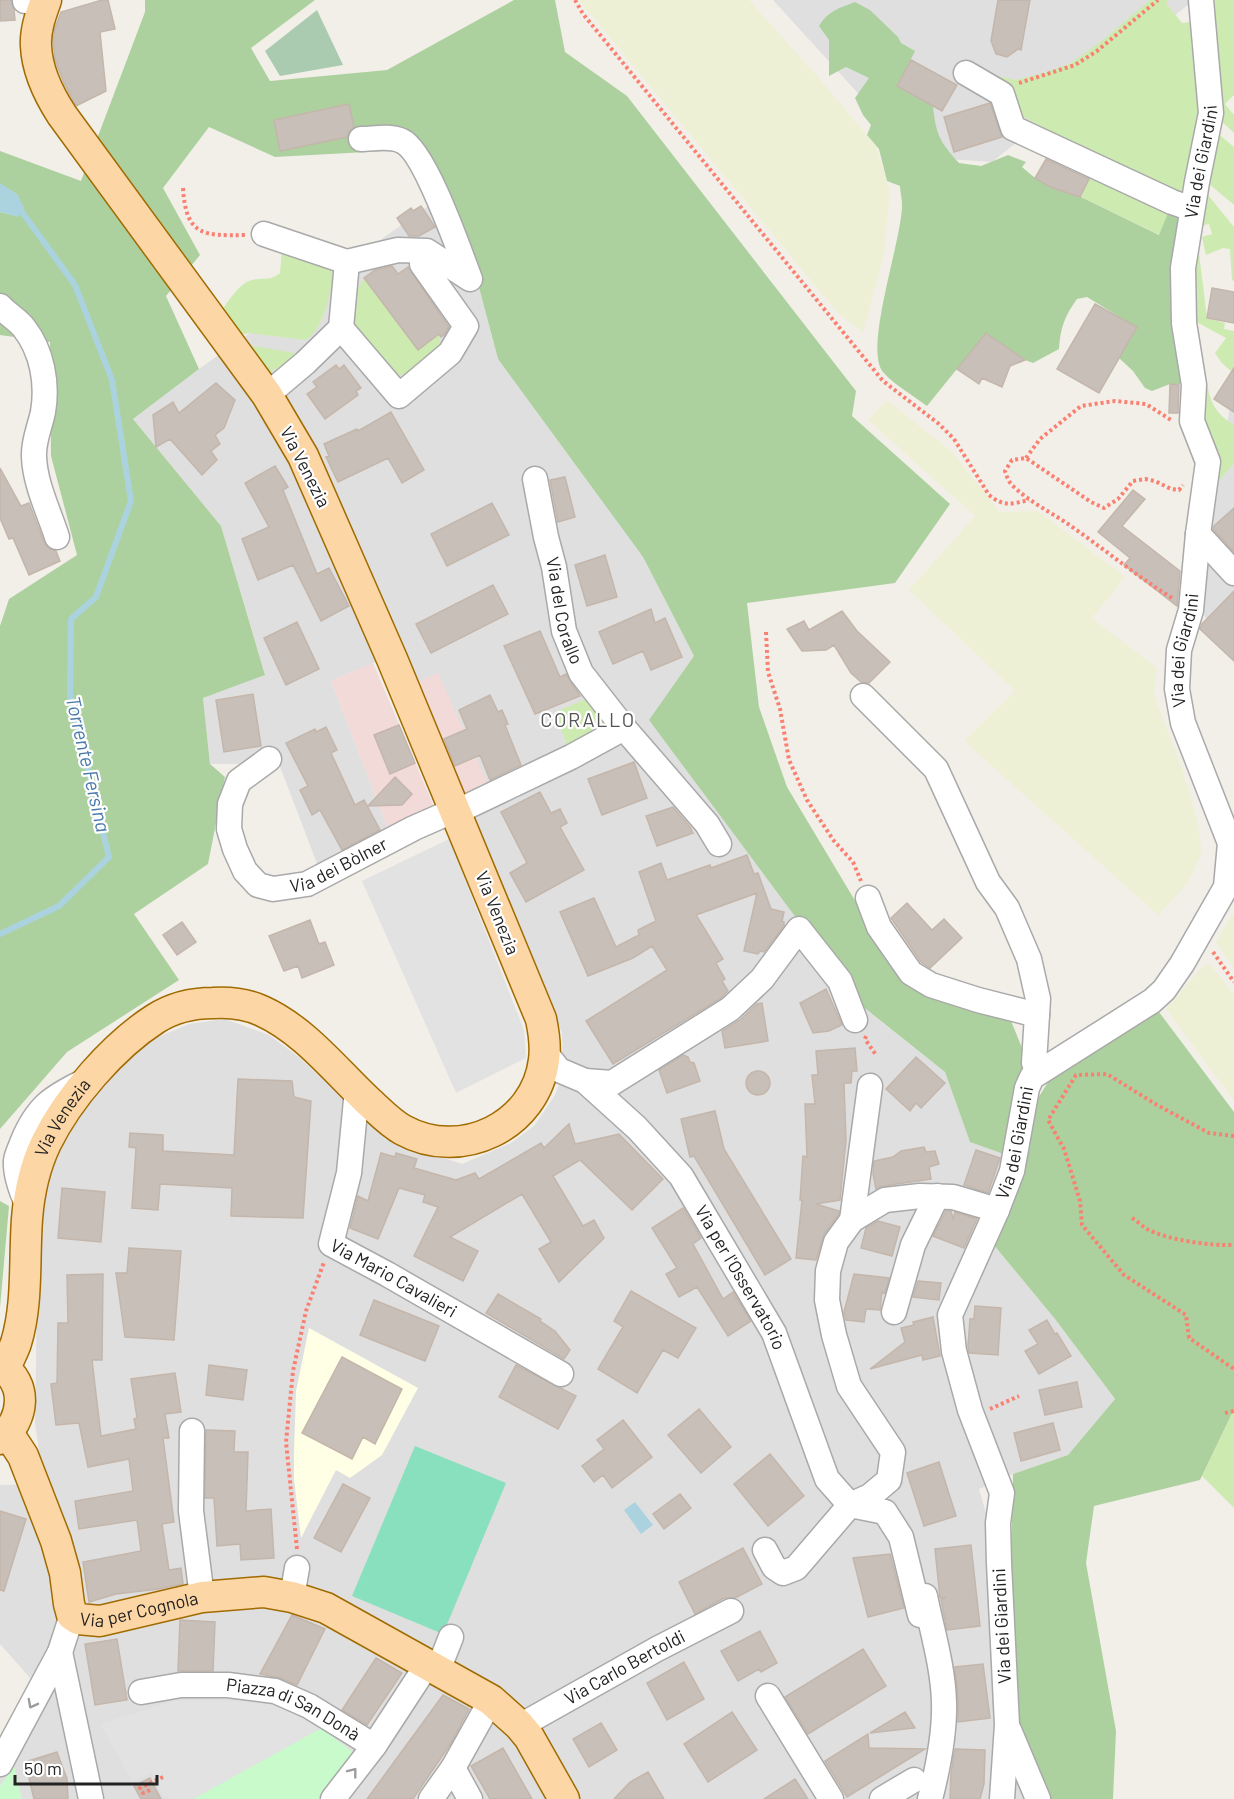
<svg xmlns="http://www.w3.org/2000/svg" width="1234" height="1799" viewBox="0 0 1234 1799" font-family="Barlow,sans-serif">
	<rect width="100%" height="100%" fill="#f2efe9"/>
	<path fill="#e0dfdf" d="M773 0H1194L992 162 916 157Z
		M445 194 476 276 498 359 643 557 694 656 861 1005 945 1072 970 1142 1009 1156 993 1244 1055 1319 1115 1399 1068 1455 1013 1474 979 1489 1069 1799H0V1738L31 1679 0 1644V1485L51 1484 40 1458 35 1423 37 1295 41 1215 50 1165 72 1123 126 1058 156 1038 189 1024 225 1019 269 1035 300 1058 385 1139 462 1164 511 1143 534 1126 555 1095 560 1082 563 1061 562 1033 405 650 331 681 393 842 323 879 279 764H210L203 698 265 674 221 526 133 419 199 369Z
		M1234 380V655L1199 609Z"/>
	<path fill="#f2dad9" d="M373 663 437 814 393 842 331 681Z
		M438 673 490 789 461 804 411 685Z"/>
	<path fill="#ffffe5" d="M309 1328 418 1388 382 1455 350 1478 336 1470 301 1538 294 1479V1453L296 1391Z"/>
	<path fill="#eef0d5" d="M579 0H749L817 76 876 146 890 192 884 255 863 333 837 312Z
		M887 400 952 452 1000 512 1038 511 1125 577 1092 618 1157 668 1154 695 1183 771 1197 819 1202 852 1188 883 1158 915 964 741 1015 691 909 590 975 516 868 420Z
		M1232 915H1234V969L1216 942Z
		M1209 963 1234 995V1101L1166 1009 1200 969Z"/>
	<path fill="#cdebb0" d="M1150 0H1168L1166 3 1182 23 1191 22V47H1198L1199 105 1182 193 1173 196 1040 128 1030 120 1020 115 1011 92 1012 86 977 71 1015 80 1044 73 1071 63 1103 40Z
		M1210 0H1234V95L1225 104 1234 115V133L1219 119 1224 104 1217 86Z
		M1215 131 1234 147V205L1202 178Z
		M1093 171 1170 208 1160 235 1081 197Z
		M1201 193 1208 195 1234 227V281L1232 280 1230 249 1223 248 1206 255 1202 237 1212 234 1209 224 1200 226Z
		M1192 242 1198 245 1207 318 1225 323 1224 329 1234 331V374L1221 362 1215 353 1226 338 1191 319Z
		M282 249 332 265C335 283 323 333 305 340L249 333 238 336 221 311C229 301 239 283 252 280 265 277 268 282 280 273Z
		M364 278 418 350 439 334 440 347 408 374 395 376C381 360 352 335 351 314 350 302 359 288 364 278Z
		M255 346 294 353 300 358 265 374 248 350Z
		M1203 369C1211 396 1208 409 1234 425V463L1214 487 1197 418Z
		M593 696 612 725 568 748 555 712Z
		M1234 1409V1508L1202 1476Z"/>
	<path fill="#add19e" d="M145 0H315L251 48 270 81 387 70 514 0H555L565 52 627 96 856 391 852 416 950 504 895 583 747 603 759 707 787 787 866 919 884 946 1009 1016 1029 1065 1009 1156 970 1142 945 1072 861 1005 649 720 694 656 643 557 498 359 476 276 421 149 275 157 209 127 163 188 200 255 166 296 199 369 133 419 221 526 265 675 203 698 210 764 225 777 208 864 134 914 179 980 67 1052 0 1129V626L9 599 77 555 51 456 50 342 0 335V212L17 216 18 195 0 184V151L81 181 145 12Z
		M855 2 870 10 898 37 901 43 915 51 897 86 933 106C936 135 940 142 959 163L981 166 1008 155 1026 162 1022 167 1035 178 1081 197 1159 235 1170 208 1181 223 1186 384H1170L1152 391 1145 388 1133 371 1119 358 1136 327 1087 297 1077 299C1065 315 1060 329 1059 349L1033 363 1025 360 986 333 927 406C914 396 893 384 883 372 863 349 903 237 902 204 902 198 900 192 900 186L887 181 879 149 867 135 871 125 863 115 855 98 869 78 846 67 829 76V40L819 26C828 11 839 8 855 2Z
		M1156 1008 1234 1112V1409L1200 1480 1094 1506 1086 1563 1116 1731 1113 1799H1045L1022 1749 1009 1671 1013 1474 1068 1455 1115 1399 1055 1319 993 1244 1032 1108 1056 1069Z
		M0 1201 9 1206 0 1308Z"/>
	<path fill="#aacbaf" d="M317 10 343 65 280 76 265 51Z"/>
	<path fill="#c8facc" d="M321 1728 358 1756 325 1799H193Z
		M14 1765 22 1799H0V1786Z"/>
	<path fill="#88e0be" d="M415 1446 506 1483 443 1634 352 1596Z"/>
	<path fill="#e2e2e2" d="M449 839 524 1030 526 1058 456 1093 362 881Z
		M174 1701H257L289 1710 321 1728 193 1799H174L163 1796 151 1773 133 1782 100 1724Z"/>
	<path fill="#aad3df" d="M0 183 18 195 24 208 18 217 0 212Z
		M635 1502 653 1525 641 1534 624 1510Z"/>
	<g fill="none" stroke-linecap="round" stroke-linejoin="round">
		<path stroke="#aad3df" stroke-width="6" d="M0 934 59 906 109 857 70 696 71 619 96 597 131 501 112 380 75 285 17 205"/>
	</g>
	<path fill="#c7bfb8" stroke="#c4b6ab" stroke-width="1.5" d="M0 0H11L14 10 15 20 0 21Z
		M102 0H108L115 29 100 32 106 91 76 106 64 83 55 60 53 41 55 28 61 12Z
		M998 0H1030L1021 50 1018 49 1007 57 996 54 991 41Z
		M911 60 957 85 942 111 897 86Z
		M990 103 1002 137 954 152 944 117Z
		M349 104 354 127 349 132 347 137 280 151 274 120Z
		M1046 159 1089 179 1080 197 1050 187 1035 178Z
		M421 206 435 227 419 236H409L397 218 411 208 413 211Z
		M392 266 398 274 408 267 449 327 444 335 441 337 439 334 418 350 364 278 375 270Z
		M1212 288 1234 292V323L1207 318Z
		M1095 304 1137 327 1099 393 1057 369Z
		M986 333 1025 360 1010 366 1002 387 982 378 979 384 957 369Z
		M336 365 339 369 344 365 361 388 356 391 358 395 325 419 307 394 317 387 313 382Z
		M1234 368V412L1214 399Z
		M216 383 235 400 224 428 215 435 220 444 211 451 217 460 202 475 170 439 156 447 153 415 173 402 179 413Z
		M1170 384 1179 385 1178 413H1169Z
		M391 412 424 470 402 483 388 458 338 482 326 457 329 456 324 444 357 429 358 431Z
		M275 466 288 487 283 490 317 574 329 568 349 606 321 621 293 565 258 580 242 539 269 527 245 483Z
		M0 468 21 506 29 503 44 542 48 548 56 551 60 561 29 575 13 538 9 539 0 518Z
		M565 477 575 517 558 522 550 480Z
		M1133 490 1145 499 1122 526 1180 571 1177 606 1124 565 1130 558 1098 532Z
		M492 503 509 535 447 566 431 534Z
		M1234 508V552L1213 529 1214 526Z
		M605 555 617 597 587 606 575 565Z
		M493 585 508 614 431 653 416 624Z
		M1234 591V661L1200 629 1202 624Z
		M651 609 655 623 665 618 682 657 651 670 643 651 613 664 599 632Z
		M842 611 857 631 890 662 869 683 861 682 851 673 834 645 826 650 802 651 787 629 804 621 809 630Z
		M297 622 319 669 286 685 264 638Z
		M540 631 560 677 566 674 580 696 535 714 504 646Z
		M253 694 261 746 224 752 216 700Z
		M490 695 498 712 502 710 508 724 505 725 521 765 490 780 480 755 455 766 444 739 467 729 459 710Z
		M399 725 415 763 390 774 374 735Z
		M326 727 337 750 331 753 355 805 364 800 380 830 342 850 320 810 312 815 300 790 308 786 286 743 315 729 316 732Z
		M634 762 647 798 602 815 588 779Z
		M395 777 412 794 402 805 368 806Z
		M540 792 551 813 560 809 567 823 560 827 584 870 526 902 510 873 527 863 501 812Z
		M673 807 690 827 693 833 657 846 646 816Z
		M747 855 754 874 758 873 771 909 784 912 782 921 784 922V926L764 952 760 951 758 954 744 951 757 893 696 915 723 959 716 963 725 979 722 981 728 991 721 998 613 1064 586 1021 667 970 652 946 633 958 588 976 560 912 594 898 616 947 639 935 638 930 656 921 639 872 661 863 667 880 710 865 711 868Z
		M907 903 932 930 944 919 962 938 930 968 921 962 891 918Z
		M310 920 319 944 325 942 334 965 302 978 298 966 284 971 269 936Z
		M182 922 196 942 177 955 163 935Z
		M826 989 842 1025 829 1031 813 1033 800 1003Z
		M762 1003 768 1041 725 1048 722 1031 740 1020 757 1004Z
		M855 1048 857 1071H852L851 1083H844L846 1140 840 1200 816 1204 839 1211 838 1215 824 1234 816 1260 796 1258 802 1200H800L803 1156 807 1157 805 1104H815L812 1075H818L816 1051Z
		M683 1055 688 1057 690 1062 694 1063 700 1081 667 1093 659 1070Z
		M916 1057 945 1083 921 1108 916 1103 910 1111 886 1089Z
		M746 1083a12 12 0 1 1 24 0a12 12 0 1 1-24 0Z
		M238 1079 292 1081 294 1097 311 1101 303 1218 231 1216 232 1188 160 1184 158 1210 132 1208 136 1148 129 1147 130 1133 163 1135V1151L234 1155Z
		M715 1111 724 1149 791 1259 765 1275 694 1156 690 1157 681 1119Z
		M569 1124 575 1144 619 1134 663 1179 632 1210 580 1160 553 1176 583 1226 594 1220 604 1238 559 1282 539 1249 551 1242 522 1194 450 1237 478 1251 463 1281 414 1256 438 1207 423 1202 425 1195 399 1188 378 1239 350 1228 358 1196 368 1201 381 1153 395 1157 396 1153 417 1159 414 1168 456 1180 475 1173 479 1179 541 1143 544 1148Z
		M924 1147 926 1152 935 1151 939 1164 929 1167 931 1179 883 1186 876 1189 873 1174 874 1161 893 1157 901 1151Z
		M976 1150 1000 1158 988 1193 964 1185Z
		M62 1188 105 1192 101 1242 58 1238Z
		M683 1208 701 1238 693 1244 723 1299 733 1292 751 1321 728 1336 697 1287 679 1297 666 1274 677 1268 652 1228Z
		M946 1211H951L953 1219 955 1212 977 1219 964 1248 933 1236Z
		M878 1221 900 1227 892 1256 861 1248 866 1228Z
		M129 1248 181 1251 174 1340 125 1337 116 1273H127Z
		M103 1274 102 1360H92L101 1436 136 1429 134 1419 137 1418 131 1379 175 1373 181 1412 165 1414 169 1438H163L174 1522 162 1524 169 1570 181 1568 183 1584 159 1589 116 1594 89 1602 83 1562 141 1551 137 1520 79 1529 75 1501 133 1491 129 1459 88 1467 79 1423 56 1425 51 1384 57 1383 58 1323H68L67 1275Z
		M854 1274 889 1278 885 1293 882 1292 880 1310 866 1309 864 1322 846 1320 844 1312Z
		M918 1281 941 1283 939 1300 913 1297Z
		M631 1291 696 1328 678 1358 663 1350 637 1393 598 1369 623 1327 614 1321Z
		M498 1294 541 1319 540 1321 555 1331 570 1350 564 1359 486 1313Z
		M374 1300 439 1326 425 1361 360 1335Z
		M975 1306 1001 1308 998 1355 969 1353 968 1346 970 1319H974Z
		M933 1317 940 1356 923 1360 922 1355 870 1369 905 1342 901 1328 914 1325 913 1322Z
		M1047 1320 1055 1334 1057 1333 1071 1356 1039 1374 1025 1351 1038 1344 1029 1330Z
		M342 1357 402 1389 375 1444 363 1437 352 1459 302 1433Z
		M209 1365 247 1370 243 1400 206 1395Z
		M516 1365 576 1396 558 1429 499 1397Z
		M1077 1382 1082 1407 1045 1415 1039 1390Z
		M699 1409 731 1447 701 1473 668 1435Z
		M623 1420 652 1457 612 1488 603 1475 594 1482 582 1466 604 1449 597 1440Z
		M1053 1423 1060 1450 1021 1461 1014 1433Z
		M206 1430 235 1431 234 1452H248L246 1511 271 1509 274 1558 241 1560 240 1544 217 1546 214 1498H205Z
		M770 1454 804 1496 768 1526 734 1484Z
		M939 1462 956 1516 924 1526 907 1473Z
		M343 1484 370 1498 341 1552 314 1538Z
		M680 1494 691 1508 664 1529 653 1514Z
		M0 1511 26 1519 4 1591 0 1590Z
		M971 1545 980 1626 947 1630 941 1600 946 1597 940 1598 935 1549Z
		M743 1548 762 1584 735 1598H724L695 1614 679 1582Z
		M890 1554 904 1608 868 1617 853 1558Z
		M292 1615 325 1629 297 1685 280 1678 260 1674Z
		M180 1620 215 1622 213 1671H178Z
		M760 1631 777 1663 761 1672 759 1669 738 1681 721 1651Z
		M117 1639 127 1700 95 1705 85 1644Z
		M863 1649 886 1686 808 1734 785 1697Z
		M376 1658 402 1673 367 1725 342 1710Z
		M684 1662 704 1699 667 1720 647 1683Z
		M983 1664 990 1718 958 1722V1701L955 1667Z
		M443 1695 469 1709 451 1743 413 1799H367Z
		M732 1712 757 1750 708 1782 684 1744Z
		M905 1712 915 1728 870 1733Z
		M601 1723 617 1750 589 1767 573 1739Z
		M868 1734 869 1748 925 1749 847 1797 825 1761Z
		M503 1748 532 1799H490L471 1766Z
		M955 1749 985 1750 984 1784 980 1799H950L951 1773Z
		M57 1752 67 1779 68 1799H34L25 1762Z
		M648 1772 664 1799H614L630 1782Z
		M150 1778 161 1799H141L134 1786Z
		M795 1779 808 1799H764Z"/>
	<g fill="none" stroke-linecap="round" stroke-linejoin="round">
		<g stroke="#a9a9a9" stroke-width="27">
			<g id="minor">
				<path d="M25 0V1"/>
				<path d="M966 73 1002 94 1013 128 1172 202 1192 209"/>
				<path d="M264 234 347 262 398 250 427 251 470 279C460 253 425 151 402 141 389 135 374 139 361 139"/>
				<path d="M0 306C7 314 18 320 24 328 42 351 48 383 43 412 40 427 33 441 34 457 35 484 49 512 57 537"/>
				<path d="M341 328 399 396 450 353 466 326 422 264"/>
				<path d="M267 395 305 363 341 328 347 262"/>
				<path id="s1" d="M535 479 546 537 554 567 564 631 581 673 624 728 707 824 719 844"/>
				<path d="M1198 534 1234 573"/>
				<path d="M863 696 936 769 988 882 1007 908 1029 959 1038 999 1034 1063 1038 1072"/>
				<path id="s2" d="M269 759 239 781 230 804 229 829 235 849 245 871 258 885 273 889 307 884 414 828 455 810"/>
				<path d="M456 812 571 757 624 728"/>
				<path d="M868 898 879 927 911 973 931 985 978 1000 1037 1015"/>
				<path id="s3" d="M545 1052 559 1070 585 1081 637 1128 681 1176 774 1333 827 1479 850 1505 885 1512 901 1537 920 1615"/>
				<path d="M585 1081 612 1083 730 1009 762 979 799 929 840 981 855 1020"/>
				<path id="s4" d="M357 1090 349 1173 331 1244 387 1274 561 1374"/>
				<path d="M28 1206C22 1193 15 1176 16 1161 16 1156 20 1149 22 1143 37 1106 52 1097 87 1080"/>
				<path d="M852 1220 870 1086"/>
				<path d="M894 1312 913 1245 937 1196"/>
				<path d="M192 1431 191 1511 202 1597"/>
				<path d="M765 1550 774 1567 783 1573 796 1568 850 1505 870 1496 889 1480 893 1452 849 1386 834 1335 827 1300 828 1271 836 1242 852 1220 885 1200 920 1196 953 1197 997 1210"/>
				<path d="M925 1596C932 1631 943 1666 944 1702 945 1735 938 1768 930 1799"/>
				<path d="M292 1597 297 1568"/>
				<path d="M60 1652 91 1799"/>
				<path d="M438 1670 451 1637"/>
				<path id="s5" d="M141 1692 181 1685H228L275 1691 309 1706 374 1746"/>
				<path d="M768 1696 831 1799"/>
				<path id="s6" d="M520 1726 657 1649 731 1611"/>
				<path d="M1009 1730 1038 1799"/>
				<path d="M0 1764 60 1652 72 1615"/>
				<path d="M453 1768 470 1799"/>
				<path d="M333 1799 374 1746 427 1665"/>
				<path d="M431 1799 453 1768 491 1700"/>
				<path d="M882 1799 914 1780"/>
				<path id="s7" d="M1002 1799 1007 1725 999 1563 998 1523 1002 1493 970 1410 954 1351 950 1315 997 1210 1012 1171 1027 1088 1032 1077 1152 1001 1164 990 1182 964 1226 887 1230 843 1183 723 1177 689 1179 650 1191 610 1198 534 1208 462 1192 421 1194 385 1184 323 1183 268 1197 182 1211 113 1201 0"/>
			</g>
		</g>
		<g stroke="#a06b00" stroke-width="33">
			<g id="major">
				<path d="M0 1366C29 1383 24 1421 0 1439"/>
				<path id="s8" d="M5 1369C8 1360 13 1352 16 1343 28 1304 24 1260 27 1219 29 1193 35 1166 46 1143 68 1098 113 1046 155 1019 172 1008 193 1003 213 1003 229 1002 247 1004 262 1011 304 1030 335 1070 368 1101 379 1111 390 1123 403 1130 461 1162 536 1126 544 1060 546 1046 544 1033 541 1019L392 659 303 456 267 395 62 115C49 95 37 70 36 46 35 30 41 14 46 0"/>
				<path id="s9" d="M8 1433 23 1456 56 1541 65 1573 69 1604 72 1615 78 1619 100 1621 202 1597 264 1592 292 1597 326 1608 491 1700 519 1725 529 1737 564 1799"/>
			</g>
		</g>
		<path stroke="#fa8072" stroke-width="4" stroke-dasharray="3 3" stroke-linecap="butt" d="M575 0 583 14 883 381 939 424 954 439 989 495C1004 507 1011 504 1029 500
			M1019 83 1075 65 1097 51 1158 0
			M183 188C186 236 203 236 246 235
			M1026 458 1040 439 1081 406 1115 401 1146 404 1171 420
			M1172 598C1138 577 1108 552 1075 529 1055 514 1032 504 1014 487 1009 483 1007 477 1005 471L1012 460 1026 458 1091 502 1104 508 1118 499 1133 481 1145 479 1155 481 1171 489 1179 490 1183 485
			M766 632 768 672 780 709 789 760 807 800 834 841 853 862 861 881
			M1213 952 1234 982
			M866 1036 865 1039 876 1055
			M1234 1136 1209 1133 1157 1105 1107 1074 1076 1075 1048 1120 1064 1149 1080 1201 1082 1225 1124 1275 1186 1315 1189 1338 1234 1369
			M1132 1218C1137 1221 1142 1226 1147 1229 1167 1240 1211 1246 1234 1245
			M990 1409 1019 1396
			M1225 1413 1234 1411
			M297 1549 286 1442 293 1371 306 1311 324 1262
			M150 1790 143 1793 140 1788 165 1776"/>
		<use href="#minor" stroke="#fff" stroke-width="24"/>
		<use href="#major" stroke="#fcd6a4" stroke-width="30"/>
	</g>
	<defs><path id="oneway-chevron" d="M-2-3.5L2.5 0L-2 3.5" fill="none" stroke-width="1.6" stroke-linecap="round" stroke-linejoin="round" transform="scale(1.5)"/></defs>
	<g stroke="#9c9c9c">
		<use href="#oneway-chevron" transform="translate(32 1704) rotate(118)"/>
		<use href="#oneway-chevron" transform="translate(353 1772) rotate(-52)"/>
	</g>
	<g text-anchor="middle" stroke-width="4.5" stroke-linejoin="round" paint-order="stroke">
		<g font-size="18" fill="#222" stroke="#fff">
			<text dy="6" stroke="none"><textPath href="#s7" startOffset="1768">Via dei Giardini</textPath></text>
			<text transform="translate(305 467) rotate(63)" y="6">Via Venezia</text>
			<text dy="6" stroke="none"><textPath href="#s1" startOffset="135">Via del Corallo</textPath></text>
			<text dy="6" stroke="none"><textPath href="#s7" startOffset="1272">Via dei Giardini</textPath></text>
			<text dy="6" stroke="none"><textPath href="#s2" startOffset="237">Via dei Bòlner</textPath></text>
			<text transform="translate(497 913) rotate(68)" y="6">Via Venezia</text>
			<text dy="6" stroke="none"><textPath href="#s8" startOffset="262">Via Venezia</textPath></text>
			<text dy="6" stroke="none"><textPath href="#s7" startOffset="678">Via dei Giardini</textPath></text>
			<text dy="6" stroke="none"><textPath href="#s4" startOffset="228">Via Mario Cavalieri</textPath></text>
			<text dy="6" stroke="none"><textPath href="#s3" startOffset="304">Via per l'Osservatorio</textPath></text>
			<text dy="6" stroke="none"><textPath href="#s9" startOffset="264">Via per Cognola</textPath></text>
			<text transform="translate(1002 1626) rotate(-93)" y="6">Via dei Giardini</text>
			<text dy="6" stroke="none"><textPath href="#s6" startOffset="120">Via Carlo Bertoldi</textPath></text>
			<text dy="6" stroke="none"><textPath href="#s5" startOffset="158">Piazza di San Donà</textPath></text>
		</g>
		<g font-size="20" letter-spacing="1.5" fill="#555" stroke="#fff">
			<text x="588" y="727">CORALLO</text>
		</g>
		<g font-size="20" font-style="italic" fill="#4a7aab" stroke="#fff">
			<text transform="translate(88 764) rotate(77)" y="7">Torrente Fersina</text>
		</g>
	</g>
	<path d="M15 1775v9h142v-9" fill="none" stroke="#222222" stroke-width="3"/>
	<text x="24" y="1775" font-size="18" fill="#222222" stroke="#ffffff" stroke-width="4.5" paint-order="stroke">50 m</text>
</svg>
